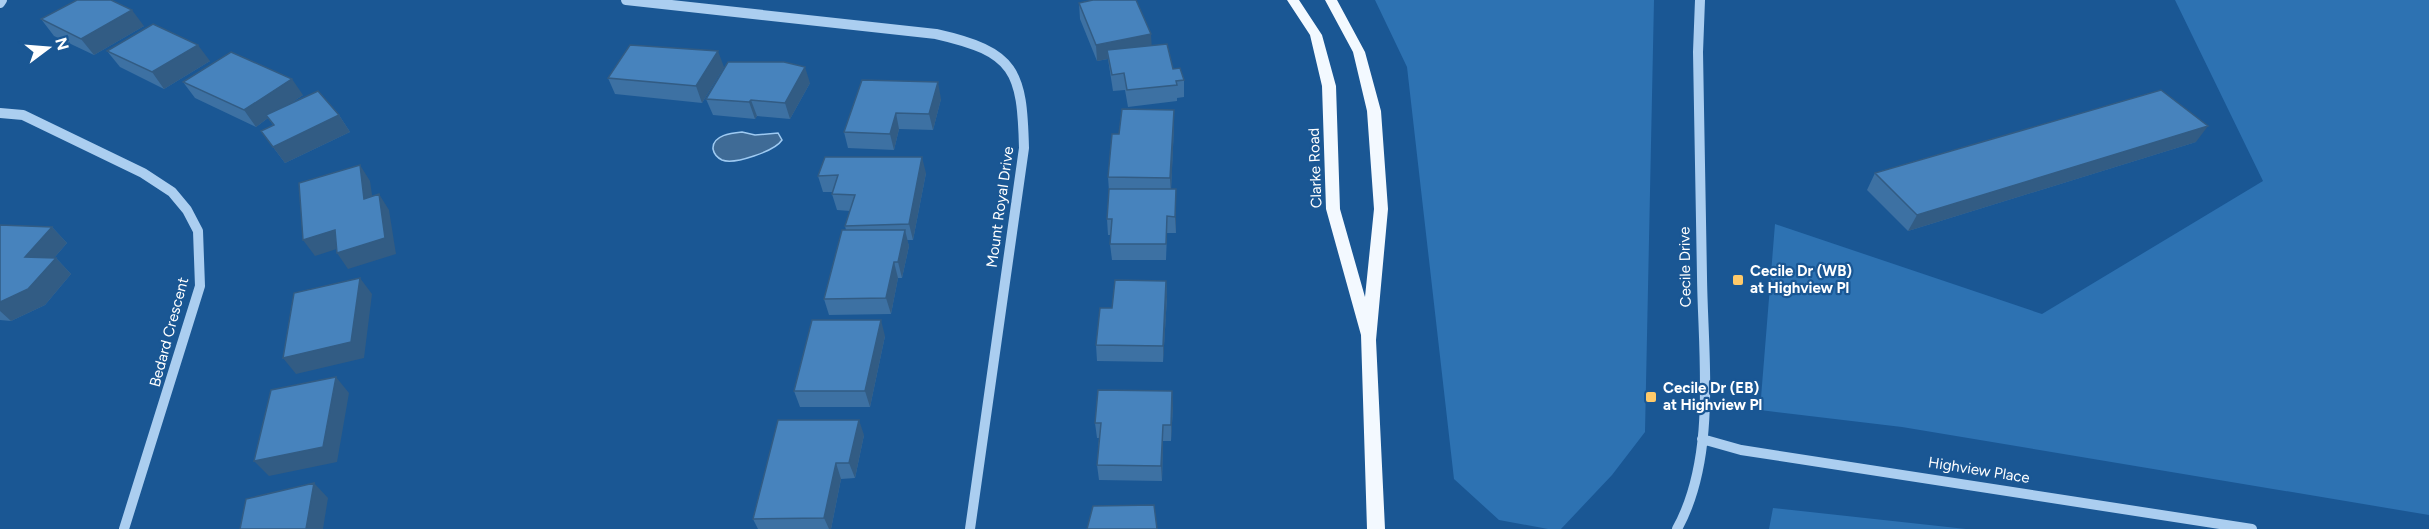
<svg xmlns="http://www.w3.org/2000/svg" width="2429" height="529" viewBox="0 0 2429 529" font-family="Figtree,sans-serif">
	<rect width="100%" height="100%" fill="#1a5794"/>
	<path fill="#2d72b2" d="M1375 0H1654L1645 432 1612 475 1561 529H1548L1499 520 1454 479 1407 67Z
		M2175 0H2429V515L1902 427 1760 410 1775 224 2042 314 2263 181Z
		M1773 508 1966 529H1769Z"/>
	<path fill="#3f6b96" stroke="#9ecaf2" stroke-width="1.5" d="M742 132 755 135 778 133 782 140C775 151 734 165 722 160 718 158 714 154 713 149 712 135 732 133 742 132Z"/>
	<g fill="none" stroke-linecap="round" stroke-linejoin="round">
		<path stroke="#abcef0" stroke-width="10" d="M626 0 936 34C1016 52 1022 71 1024 148L970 529
			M0 3 2 0
			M0 113 23 115 143 173 172 192 187 210 198 231 200 286 124 529
			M1702 439 1741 450 2252 529
			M1677 529C1717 457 1703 356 1702 277 1701 202 1699 127 1698 52L1700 0"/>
		<path fill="#f3f9ff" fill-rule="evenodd" d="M1287 0H1299L1322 35 1336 86 1340 209 1365 297 1374 209 1367 111 1353 52 1325 0H1337L1365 52 1381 111 1388 209 1376 340 1385 529H1367L1361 335 1326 209 1322 86 1310 35Z"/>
	</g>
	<path fill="#3d71a3" d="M1079 3 1151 45 1184 80V97L1177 98V101L1128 107 1125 90 1113 91 1108 59 1097 61 1080 19Z
		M41 19 144 26 94 55 54 36Z
		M107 51 210 61 164 89 120 67Z
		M724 67 702 103 615 94 608 78Z
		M862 80 941 99 933 130 899 129 894 150 848 148 844 132Z
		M183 82 303 95 288 105 339 115 350 132 285 163 261 131 273 125 268 118 256 127 195 98Z
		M810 83 790 119 757 116 755 119 713 115 706 99Z
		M1174 110V126L1171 189 1176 206V233H1167L1166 260H1112L1110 244 1111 235H1108L1107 219 1109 191 1108 177 1119 134Z
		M2196 142 1908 231 1867 190 1875 173Z
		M926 173 913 240H907L909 246 902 278H898L891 314 829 315 824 299 846 230 845 226 850 211 837 210 832 194 833 192H823L818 176Z
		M0 225 52 227 67 243 54 258H56L71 274 45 305 11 321 0 320Z
		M1166 281 1167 297 1163 362 1097 361 1096 345 1112 308Z
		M885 336 870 407H800L794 391Z
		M1173 406 1171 441H1163L1162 481 1099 480 1097 465 1099 438H1097L1095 423Z
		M864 435 855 478 841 479 831 529H758L753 519Z"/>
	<path fill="#325c84" d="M132 10 144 26 94 55 81 39Z
		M1151 34 1152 50H1107L1108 59 1097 61 1096 45Z
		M198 45 210 61 164 89 152 72Z
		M718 51 724 67 702 103 696 86Z
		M805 67 810 83 790 119 785 103Z
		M292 79 303 95 269 118 266 115 268 118 256 127 244 110Z
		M938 82 941 99 933 130 929 114Z
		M751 100 757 116 755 119 749 102Z
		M1174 110V126L1171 194 1170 178Z
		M896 113 899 129 894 150 890 134Z
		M339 115 350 132 285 163 273 147Z
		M2208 126 2196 142 1908 231 1917 215Z
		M922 157 926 173 913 240 909 224Z
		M360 165 370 181 375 215 364 199Z
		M1176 189V233L1175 217Z
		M379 194 389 210 396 254 348 269 337 253Z
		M52 227 67 243 41 273 25 257Z
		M335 230 346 246 315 256 303 240Z
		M905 230 909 246 902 278 898 262Z
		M56 258 71 274 45 305 11 321 0 311V302Z
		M894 262 898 278 891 314 886 298Z
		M360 278 372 294 364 358 296 374 283 358Z
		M1166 281 1167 297 1163 362V346Z
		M881 320 885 336 870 407 865 391Z
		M336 377 349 393 337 462 269 476 254 461Z
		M1172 391 1173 406 1171 441V425Z
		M859 420 864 435 855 478 849 463Z
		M1163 425V441L1162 481 1161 466Z
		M836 463 841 479 831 529H829L824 518Z
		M314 483 328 498 323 529H306Z"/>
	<path fill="#4783bd" stroke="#325c84" stroke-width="1.5" d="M77 0H111L132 10 81 39 41 19Z
		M1093 0H1136L1151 34 1096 45 1079 3Z
		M153 24 198 45 152 72 107 51Z
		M1167 44 1173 69 1180 68 1184 80 1176 81 1177 85 1127 90 1124 73 1112 75 1107 50Z
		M630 45 718 51 696 86 608 78Z
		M231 52 292 79 244 110 183 82Z
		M728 62H784L805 67 785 103 751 100 749 102 706 99Z
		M862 80 938 82 929 114 896 113 890 134 844 132Z
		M2161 90 2208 126 1917 215 1875 173Z
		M318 91 339 115 273 147 261 131 274 125 266 115Z
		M1122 109 1174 110 1170 178 1108 177 1112 134H1119Z
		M825 157H922L909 224 845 226 855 195 832 194 838 175 818 176Z
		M360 165 364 199 379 194 385 238 337 253 335 230 303 240 299 183Z
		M1109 189H1176L1175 217 1167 216 1166 244H1110L1112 219H1107Z
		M0 225 52 227 25 257 56 258 28 289 0 302Z
		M842 230H905L898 262H894L886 298 824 299Z
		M360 278 351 342 283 358 294 293Z
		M1115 280 1166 281 1163 346 1096 345 1100 308H1112Z
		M812 320H881L865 391H794Z
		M336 377 323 447 254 461 271 390Z
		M1098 390 1172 391 1171 425H1163L1161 466 1097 465 1101 423H1095Z
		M778 420H859L849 463H836L824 518 753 519Z
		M314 483 306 529H240L246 499Z
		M1154 505 1157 529H1087L1093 506Z"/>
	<g fill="#ffca69" stroke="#1a5794" stroke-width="2">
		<rect x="1732" y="274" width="12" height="12" rx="3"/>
		<rect x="1645" y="391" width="12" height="12" rx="3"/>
	</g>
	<g text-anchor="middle" stroke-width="4.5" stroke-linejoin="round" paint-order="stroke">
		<g font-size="15" fill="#fff" stroke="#1a5794">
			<text transform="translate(1315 168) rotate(-92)" y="5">Clarke Road</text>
			<text transform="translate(1000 207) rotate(-82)" y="5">Mount Royal Drive</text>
			<text transform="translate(1685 267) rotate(-91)" y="5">Cecile Drive</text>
			<text transform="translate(169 332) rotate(-75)" y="5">Bedard Crescent</text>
			<text transform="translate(1979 470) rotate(9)" y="5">Highview Place</text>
		</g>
		<g font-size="15" font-weight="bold" fill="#fff" stroke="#1a5794" text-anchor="start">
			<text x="1750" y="276">Cecile Dr (WB)<tspan x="1750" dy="17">at Highview Pl</tspan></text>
			<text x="1663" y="393">Cecile Dr (EB)<tspan x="1663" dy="17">at Highview Pl</tspan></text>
		</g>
	</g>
	<g transform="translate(48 48) rotate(74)" stroke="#1a5794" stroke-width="4.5" paint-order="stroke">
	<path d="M0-4.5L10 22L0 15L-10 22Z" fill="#ffffff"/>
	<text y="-9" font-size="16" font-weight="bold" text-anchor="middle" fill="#ffffff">N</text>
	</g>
</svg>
